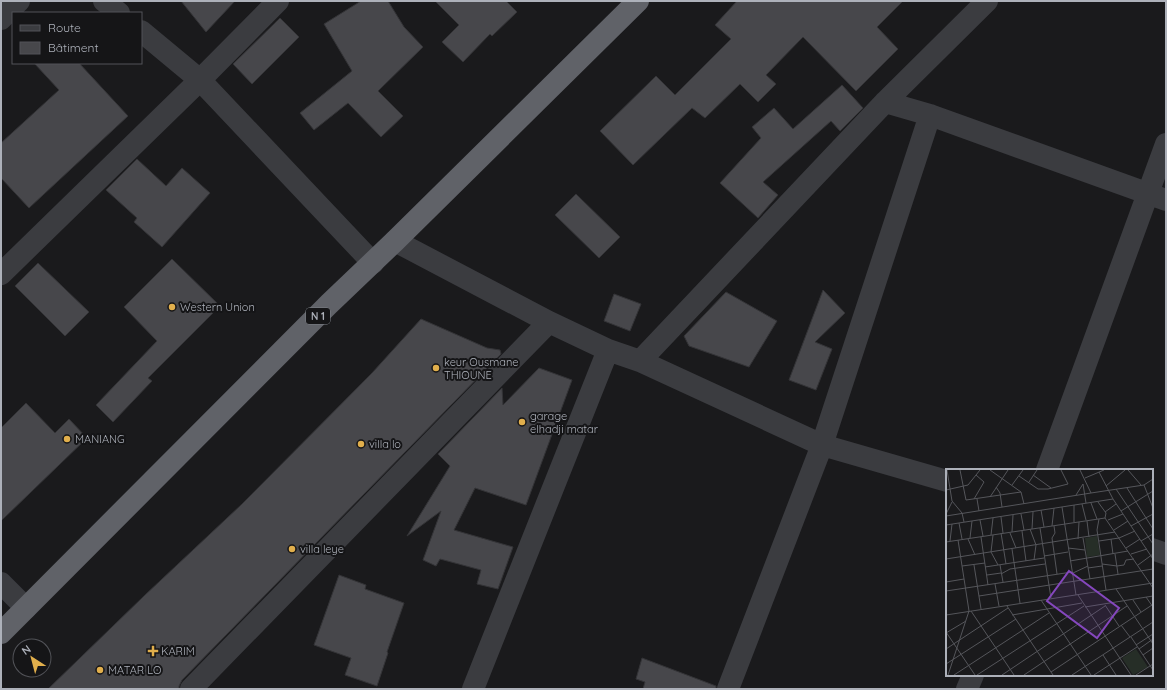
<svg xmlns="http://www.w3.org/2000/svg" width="1167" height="690" viewBox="0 0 1167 690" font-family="Quicksand,sans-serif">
	<rect width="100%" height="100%" fill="#1a1a1c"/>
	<path fill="#47474b" stroke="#343437" d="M181 1H235L206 32Z
		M361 1H388L404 27 423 47 378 91 403 116 381 137 348 103 314 130 300 113 352 71 324 24Z
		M435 1H506L517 12 492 36 490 34 463 62 442 42 459 25Z
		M737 1H903L877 27 898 49 856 91 803 37 766 75 776 84 758 102 740 84 705 118 692 108 633 165 600 131 656 76 675 95 731 39 715 25Z
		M280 18 299 37 252 84 233 64Z
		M34 63H79L128 116 29 208 1 178V143L59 90Z
		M842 85 863 108 840 131 831 121 763 182 778 195 758 218 720 183 761 138 752 127 774 108 793 129Z
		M137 159 166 186 182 168 210 193 162 247 134 222 137 218 106 190Z
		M576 194 620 237 599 258 555 215Z
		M172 259 220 306 148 378 152 381 113 422 96 405 157 341 124 307Z
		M38 263 89 312 65 336 15 286Z
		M823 290 845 313 815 342 832 349 816 390 789 380Z
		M726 292 777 321 749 367 689 346 684 336Z
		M614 294 641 304 630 331 604 321Z
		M421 319 487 348 500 350 501 354 182 680 179 686V689H48L145 595 242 504 372 373Z
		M539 368 572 380 526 505 475 488 454 530 513 547 498 589 477 584 481 570 440 559 436 566 423 560 441 511 407 536 450 466 438 454 502 388 503 405Z
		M26 403 55 433 69 419 87 438 1 521V428Z
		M339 575 366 585 365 589 404 603 387 652 388 653 377 686 345 675 351 658 314 645Z
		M642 658 716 686V689H643L645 682 636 679Z"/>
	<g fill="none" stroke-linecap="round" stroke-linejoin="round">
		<path stroke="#3b3c40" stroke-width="22" d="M104 1 119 13
			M1 19 19 1
			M141 31 200 80 373 263
			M885 102 930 115 1166 200
			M395 241 549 322 608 350 640 361 822 445 947 481
			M1 274 200 80 278 1
			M640 361 885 102 987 1
			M1047 470 1166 144
			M1152 549 1166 554
			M1 583 26 608
			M191 689 549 322
			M473 689 608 350
			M728 689 822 445 930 115
			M967 689 973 675"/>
		<path stroke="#606268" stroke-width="22" d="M1 633 329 304 395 241 638 1"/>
	</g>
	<g fill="#e1af4c" stroke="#151517" stroke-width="1.5">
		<circle cx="172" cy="307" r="4"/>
		<circle cx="436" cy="368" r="4"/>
		<circle cx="522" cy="422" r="4"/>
		<circle cx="67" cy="439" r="4"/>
		<circle cx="361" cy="444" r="4"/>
		<circle cx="292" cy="549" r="4"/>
		<path d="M151 645h4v4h4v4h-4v4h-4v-4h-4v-4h4z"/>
		<circle cx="100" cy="670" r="4"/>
	</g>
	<g text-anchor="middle" stroke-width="4" stroke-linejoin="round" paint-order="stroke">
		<rect fill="#151517" stroke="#7f8289" stroke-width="1" x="306" y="308" width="24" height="16" rx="3"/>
		<g font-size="10" font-weight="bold" fill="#adb1ba">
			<text x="318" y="320">N 1</text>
		</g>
		<g font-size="11" fill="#adb1ba" stroke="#151517" text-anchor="start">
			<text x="180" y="311">Western Union</text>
			<text x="444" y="366">keur Ousmane<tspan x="444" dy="13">THIOUNE</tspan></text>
			<text x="530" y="420">garage<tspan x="530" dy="13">elhadji matar</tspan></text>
			<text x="75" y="443">MANIANG</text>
			<text x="369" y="448">villa lo</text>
			<text x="300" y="553">villa leye</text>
			<text x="161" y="655">KARIM</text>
			<text x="108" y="674">MATAR LO</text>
		</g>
	</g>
	<g transform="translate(946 469)">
		<rect width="207" height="207" fill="#1a1a1c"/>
		<path d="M151 67 154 86 141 88 139 69ZM190 180 202 198 187 206 176 189Z" fill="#262e27"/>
		<path fill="none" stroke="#55565b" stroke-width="1" d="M1 1 6 32 16 44 18 53M14 1 20 31 75 23M44 1 75 23 78 35M134 1 145 24 198 16 207 10M182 1 195 16M153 3 167 30 207 90M87 6 105 19M73 7 92 20H102L122 15 115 1M139 9 158 1M83 13 91 1M137 15 140 34M66 16 77 1M198 16 207 39M160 17 179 1M50 18 54 24 56 38M181 19 207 60M170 20 207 75M0 21 22 16 34 1M130 26 137 15M44 28 62 1M28 30 38 13 30 6M31 30 33 42M152 33 160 44 159 49M145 34 151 50M136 35 140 51M116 38 130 126M95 41 98 58M175 42 207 22M159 43 170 35M0 45 6 33M75 45 78 61M0 47 145 24M55 48 57 64M153 50 151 61 160 121M34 51 37 67M162 51 177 45M141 52 143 68M128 53V36M13 54 16 70M0 56 167 30M106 57 108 39M108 57 109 64 106 69 111 105M185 57 207 45M94 59 105 129M84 60 90 76 88 91M86 60 87 43M168 61 182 52M76 62 80 92M66 63 67 46M55 64 60 95M64 64 70 79M45 66 47 49M47 66 45 83 52 96M35 68 42 116M24 69 26 52M137 69 144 110M22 70 29 86M132 70 133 53M165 70 167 85M4 72 6 55M153 72 173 69 189 62M195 72 207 65M0 73 159 49 207 119M122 79 139 81M180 79 194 70M66 80 74 134M169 85 172 105M185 85 201 80M98 87 122 83M0 90 169 63M124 92 182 82M156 95 171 97 178 96 180 91 188 90M28 96 35 140M54 96 57 113M192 96 207 85M16 97 39 94M39 98 98 89M142 99 156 97M127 104 142 97M55 105 64 100 99 95M41 106 55 104M0 113 18 110M49 115 53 137M170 120 207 175M0 122 126 103M132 126 185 206M33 127 207 100M200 128 207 138M95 131 145 206M187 131 195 143M159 136 173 157M61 137 107 206M139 138 207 127M25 142 68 206M0 146 207 114M66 146 136 134M175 156 184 168M0 163 29 206M0 164 20 152M185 168 207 201M190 176 207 165M0 180 62 139M193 180 207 170M157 186 170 206M197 186 207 179M0 195 70 150M105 203 206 136M2 206 23 142 12 71M8 206 103 144M31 206 138 137M56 206 159 137M78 206 181 137M126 206 207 153M148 206 191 178M190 206 207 195"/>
		<path fill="#8547be" fill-opacity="0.15" stroke="#8547be" stroke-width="2" d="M123 102 173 139 151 169 101 132Z"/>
		<rect width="207" height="207" fill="none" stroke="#adb1ba" stroke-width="2"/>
	</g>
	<rect width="1167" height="690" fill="none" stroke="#adb1ba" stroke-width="4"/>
	<rect x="12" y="12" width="130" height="52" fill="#151517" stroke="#525358"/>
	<rect x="20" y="25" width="20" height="6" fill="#3b3c40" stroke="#525358"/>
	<text x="48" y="32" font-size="12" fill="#adb1ba">Route</text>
	<rect x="20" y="42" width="20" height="12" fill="#47474b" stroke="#525358"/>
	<text x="48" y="52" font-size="12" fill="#adb1ba">Bâtiment</text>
	<g transform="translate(32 658) rotate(324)"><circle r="19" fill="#151517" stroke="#525358"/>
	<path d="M0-3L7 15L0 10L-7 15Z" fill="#e1af4c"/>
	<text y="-6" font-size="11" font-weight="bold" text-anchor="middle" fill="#adb1ba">N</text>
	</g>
</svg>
